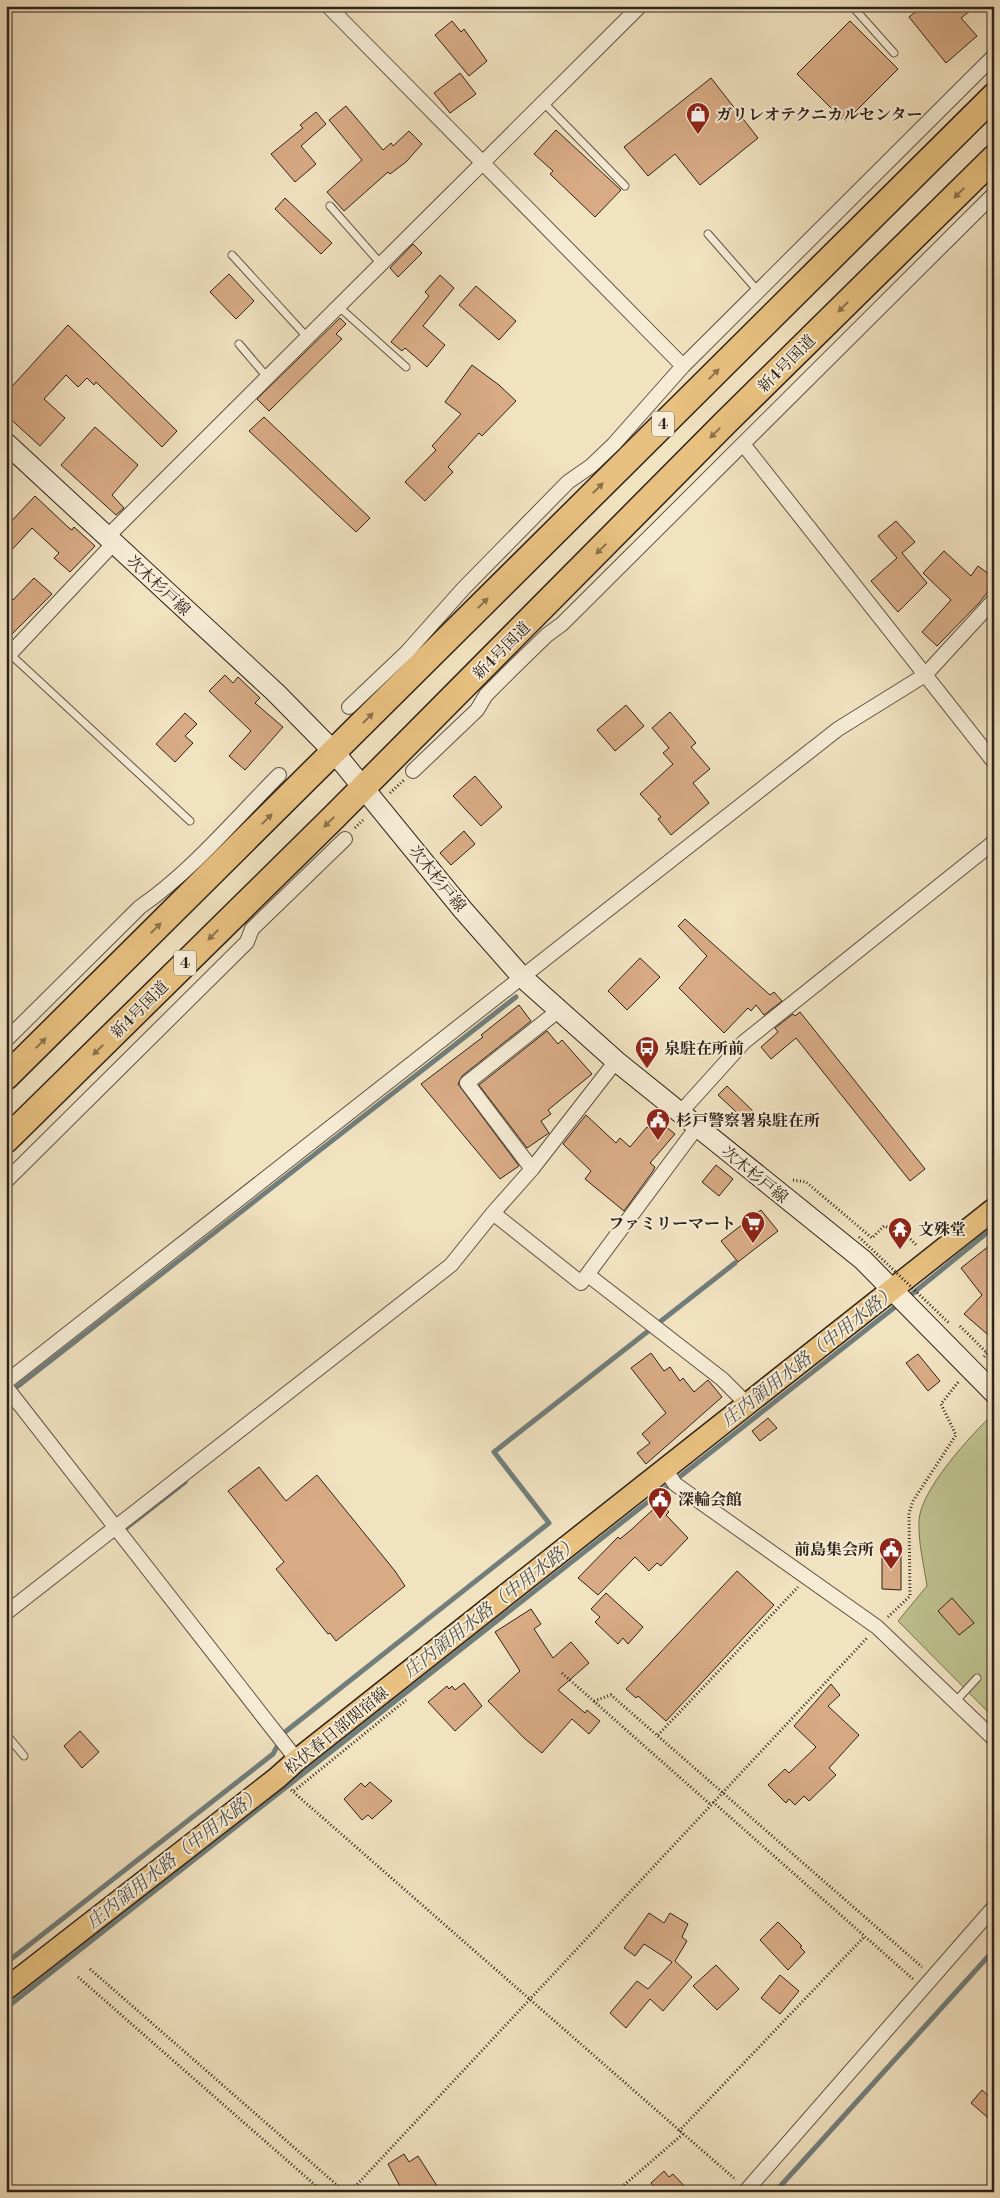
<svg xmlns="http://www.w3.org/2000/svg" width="1000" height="2198" viewBox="0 0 1000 2198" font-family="'Libre Bodoni','Noto Serif JP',serif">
	<rect width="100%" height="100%" fill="#f1e2c0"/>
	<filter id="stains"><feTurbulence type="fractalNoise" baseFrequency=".004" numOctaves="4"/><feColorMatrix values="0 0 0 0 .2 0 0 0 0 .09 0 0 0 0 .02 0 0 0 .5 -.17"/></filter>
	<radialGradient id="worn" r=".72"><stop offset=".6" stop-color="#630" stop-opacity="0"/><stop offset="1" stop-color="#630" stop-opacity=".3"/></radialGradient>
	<path fill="#bec28f" stroke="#767254" d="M994 1413V1718L898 1621 927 1586C924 1565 918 1542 919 1521 920 1490 971 1435 994 1413Z"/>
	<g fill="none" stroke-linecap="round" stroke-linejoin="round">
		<path stroke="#717e7b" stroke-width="5" d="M907 1298 994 1227
			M18 1386 516 997
			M126 1528 185 1482
			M6 1963 273 1754 285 1732 549 1523 494 1452 735 1263
			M6 2008 900 1303
			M775 2192 994 1950"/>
	</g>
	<path fill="#d8ab85" stroke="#2e221a" d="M923 6H976L961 18 977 36 946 63 909 17Z
		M452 21 461 32 464 29 487 61 469 76 435 35Z
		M850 21 898 69 845 122 797 74Z
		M460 73 476 94 450 113 434 93Z
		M711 78 758 138 700 185 675 154 648 176 624 147Z
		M346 106 383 150 391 143 393 146 409 131 422 144 406 162 390 174 388 172 344 211 327 192 362 160 329 120Z
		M316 112 326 124 301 146 316 164 295 182 271 154 303 128 300 125Z
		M556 130 621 190 595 217 550 174 553 171 534 154Z
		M285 198 332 243 321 254 275 209Z
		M413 244 422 253 398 277 390 268Z
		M229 274 254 301 236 319 210 292Z
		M440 275 454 288 423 326 445 345 427 367 405 348 402 351 391 342 429 296 425 292Z
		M476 286 516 321 499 340 459 305Z
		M340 318 346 324 336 334 342 339 269 411 257 399Z
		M68 325 177 431 162 447 96 382 94 385 87 378 78 387 66 375 44 399 65 418 40 446 6 415V393Z
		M472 365 499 385 516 401 482 436 479 433 448 467 453 472 425 501 405 482 436 450 432 446 461 414 445 402Z
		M264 417 370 518 356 532 249 431Z
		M95 427 138 465 112 495 124 508 116 515 61 465Z
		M35 496 69 528 72 530 74 527 95 546 70 572 54 558 59 553 32 528 6 556V527Z
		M896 521 915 542 902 553 927 583 898 612 871 581 897 558 878 536Z
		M944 551 971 576 978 566 994 578V584L979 603 937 646 922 632 951 600 923 573Z
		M34 578 52 594 6 640V592L13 600Z
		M225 675 233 683 238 677 260 698 255 703 283 727 245 770 229 756 251 731 209 691Z
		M626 705 644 726 615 751 597 730Z
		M670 712 696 743 691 747 710 769 693 783 709 803 671 835 658 819 661 817 640 794 673 764 663 753 669 748 652 728Z
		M185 713 197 724 185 736 193 743 175 762 156 744Z
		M475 776 502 807 481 826 453 796Z
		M464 831 475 844 451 865 440 853Z
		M685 919 770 995 774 992 782 1001 764 1015 756 1005 751 1011 748 1008 724 1033 679 988 707 956 678 926Z
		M640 958 660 977 627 1010 608 991Z
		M519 1005 531 1021 462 1076 458 1084 519 1166 500 1179 421 1084 483 1037 481 1035Z
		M800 1012 925 1169 910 1181 796 1038 771 1059 761 1047 778 1032 775 1028 793 1014 795 1016Z
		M547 1031 558 1044 562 1040 592 1074 548 1110 551 1114 541 1121 549 1133 527 1148 479 1085Z
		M727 1086 755 1113 747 1122 718 1095Z
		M586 1115 616 1143 620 1138 630 1147 647 1127 656 1134 664 1125 675 1134 650 1163 655 1167 653 1171 624 1211 585 1179 591 1171 563 1144Z
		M716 1165 733 1179 719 1196 702 1182Z
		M761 1210 778 1231 738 1262 721 1241Z
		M994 1242V1340L964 1314 982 1295 961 1268Z
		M651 1353 664 1371 670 1367 680 1381 683 1378 694 1392 708 1380 722 1397 646 1464 637 1453 650 1443 642 1434 666 1413 631 1368Z
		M918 1354 940 1381 928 1391 906 1363Z
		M768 1418 777 1428 760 1441 752 1431Z
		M259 1467 286 1501 317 1475 395 1571 405 1586 336 1641 330 1633 328 1634 276 1569 284 1562 228 1491Z
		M660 1503 669 1512 666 1515 688 1538 661 1566 657 1563 649 1571 635 1557 598 1595 578 1578 618 1537 620 1539 632 1529Z
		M887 1549H901V1590L882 1589V1558H887Z
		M737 1571 774 1605 666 1721 638 1696 636 1698 626 1689Z
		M606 1593 643 1627 628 1644 623 1638 618 1644 595 1622 600 1617 591 1609Z
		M952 1598 974 1623 959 1635 938 1611Z
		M531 1609 541 1624 534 1629 553 1658 571 1642 589 1663 558 1690 585 1713 587 1710 600 1721 589 1734 572 1719 542 1753 524 1738 488 1701 520 1671 495 1632Z
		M464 1683 482 1706 455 1731 428 1702 447 1686 449 1689 452 1686 455 1690Z
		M831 1684 840 1695 828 1706 859 1735 829 1768 836 1775 809 1801 804 1796 795 1805 789 1799 786 1803 768 1785 785 1769 789 1773 816 1747 794 1726Z
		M80 1731 99 1752 82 1768 64 1746Z
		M370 1782 392 1801 372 1819 368 1815 362 1820 344 1799 361 1783 365 1787Z
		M649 1913 664 1923 670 1913 688 1924 682 1937 687 1941 675 1961 692 1977 663 2011 650 1999 626 2028 610 2013 637 1981 648 1989 672 1962 644 1944 635 1956 624 1948Z
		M778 1922 802 1946 800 1947 805 1952 788 1970 760 1940Z
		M716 1965 739 1989 717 2010 693 1986Z
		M780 1975 799 1991 780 2014 761 1998Z
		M982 2090 994 2101V2123L971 2103Z
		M404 2154 409 2162 418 2156 441 2192H403L388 2164Z
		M664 2171 669 2177 673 2174 690 2192H653L656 2189 651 2183Z"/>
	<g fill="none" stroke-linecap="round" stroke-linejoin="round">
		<g stroke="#5f5244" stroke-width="9">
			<path id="lane" d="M852 6 894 53
				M543 102 625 186
				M330 206 381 264
				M708 234 758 291
				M232 255 307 337
				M338 306 406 367
				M239 344 267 377
				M10 654 190 821
				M955 1702 977 1678
				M6 1734 24 1756"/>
		</g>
		<g stroke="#5f5244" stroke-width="16">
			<path id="street" d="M328 6 683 366
				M743 444 994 762
				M107 537 640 6
				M6 658 114 543
				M349 707 407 652 463 589 568 482 591 466 614 444 683 366 994 56
				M413 771 477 710 486 695 514 667 547 635 562 624 994 194
				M6 1040 140 907C192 871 234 820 279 775
				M616 1061 532 1169 493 1213 581 1283 697 1127
				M680 1113 744 1042 994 842
				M532 1169 467 1083 558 1011
				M6 1181 247 942 252 929 345 839
				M588 1275 722 1379 747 1404
				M6 1382 838 729 925 675 994 600
				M6 1387 297 1760
				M665 1469 675 1484 877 1627 994 1739
				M6 1613 451 1265 493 1213
				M745 2192 994 1907"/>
		</g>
		<g stroke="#2e221a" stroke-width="22">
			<path id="secondary" d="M6 443 276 693 334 752 463 910 522 977 616 1061 863 1260 994 1393"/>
		</g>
		<g stroke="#2e221a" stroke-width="24">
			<path id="primary" d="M6 1989 277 1778 297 1760 994 1209"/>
		</g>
		<g stroke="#2e221a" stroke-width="28">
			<path id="highway" d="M6 1077 994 96
				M6 1140 334 817 726 422 994 158"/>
		</g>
		<path stroke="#2e221a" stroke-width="3" stroke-dasharray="1 2.5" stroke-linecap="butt" d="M390 793 404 780
			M355 828 363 820
			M793 1180 806 1182 872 1238 884 1226 904 1232 917 1246
			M960 1326 987 1353 983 1358
			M888 1617 910 1596 909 1513 913 1501 956 1435 941 1404 959 1381
			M562 1673 711 1805
			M594 1701 611 1695 922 1967
			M658 1735 798 1587
			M291 1790 736 2180
			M294 1791 406 1700
			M713 1802 913 1979
			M90 1969 345 2192
			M78 1977 323 2192
			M679 2131 865 1936
			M350 2192 867 1638
			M616 2192 683 2134"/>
		<use href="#lane" stroke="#f6ecd6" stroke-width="7"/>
		<use href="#street" stroke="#f6ecd6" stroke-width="14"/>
		<use href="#secondary" stroke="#f6ecd6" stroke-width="20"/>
		<use href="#primary" stroke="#e8c180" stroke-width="21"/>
		<use href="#highway" stroke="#e8c180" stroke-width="25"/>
		<path stroke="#2e221a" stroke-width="3" stroke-dasharray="1 2.5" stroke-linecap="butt" d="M859 1237 949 1323"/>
	</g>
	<defs><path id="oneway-solid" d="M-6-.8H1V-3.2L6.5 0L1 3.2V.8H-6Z" transform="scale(1.25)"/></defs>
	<g fill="#8b724d">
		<use href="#oneway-solid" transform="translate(959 193) rotate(135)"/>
		<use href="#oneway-solid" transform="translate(843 307) rotate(135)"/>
		<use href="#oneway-solid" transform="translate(714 374) rotate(-45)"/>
		<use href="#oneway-solid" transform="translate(715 433) rotate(135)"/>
		<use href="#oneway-solid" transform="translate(598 488) rotate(-45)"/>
		<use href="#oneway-solid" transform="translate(601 549) rotate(135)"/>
		<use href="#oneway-solid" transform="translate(483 603) rotate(-45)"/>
		<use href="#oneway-solid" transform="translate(368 718) rotate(-45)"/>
		<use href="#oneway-solid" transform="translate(267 819) rotate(-45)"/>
		<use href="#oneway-solid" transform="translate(329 822) rotate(136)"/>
		<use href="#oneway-solid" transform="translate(156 928) rotate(-45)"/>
		<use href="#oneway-solid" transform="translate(213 935) rotate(135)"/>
		<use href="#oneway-solid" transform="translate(41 1043) rotate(-45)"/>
		<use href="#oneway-solid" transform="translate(98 1050) rotate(135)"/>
	</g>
	<defs>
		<g id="shop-pin" transform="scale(1.25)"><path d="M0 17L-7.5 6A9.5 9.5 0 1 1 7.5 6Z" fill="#8f2418" stroke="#f6ecd6"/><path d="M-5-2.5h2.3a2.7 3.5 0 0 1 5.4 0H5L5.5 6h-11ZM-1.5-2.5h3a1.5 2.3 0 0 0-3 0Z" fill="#fff"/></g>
		<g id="bus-pin" transform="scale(1.25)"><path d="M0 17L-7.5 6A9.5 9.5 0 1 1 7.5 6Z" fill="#8f2418" stroke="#f6ecd6"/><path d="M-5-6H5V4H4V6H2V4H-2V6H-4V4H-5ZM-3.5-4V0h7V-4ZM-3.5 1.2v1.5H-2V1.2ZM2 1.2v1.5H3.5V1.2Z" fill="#fff"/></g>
		<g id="civic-pin" transform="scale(1.25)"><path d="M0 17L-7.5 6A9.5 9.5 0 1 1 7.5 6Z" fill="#8f2418" stroke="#f6ecd6"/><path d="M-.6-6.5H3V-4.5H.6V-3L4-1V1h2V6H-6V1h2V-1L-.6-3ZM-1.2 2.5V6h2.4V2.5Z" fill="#fff"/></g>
		<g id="supermarket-pin" transform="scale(1.25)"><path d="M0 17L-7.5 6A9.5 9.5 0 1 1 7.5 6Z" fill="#8f2418" stroke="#f6ecd6"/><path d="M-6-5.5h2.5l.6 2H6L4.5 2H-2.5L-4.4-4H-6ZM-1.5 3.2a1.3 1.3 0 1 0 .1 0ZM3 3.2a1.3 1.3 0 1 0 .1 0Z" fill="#fff"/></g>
		<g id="temple-pin" transform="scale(1.25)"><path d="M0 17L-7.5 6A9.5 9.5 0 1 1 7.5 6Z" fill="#8f2418" stroke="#f6ecd6"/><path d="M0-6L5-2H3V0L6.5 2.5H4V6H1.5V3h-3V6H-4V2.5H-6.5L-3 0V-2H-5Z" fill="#fff"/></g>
	</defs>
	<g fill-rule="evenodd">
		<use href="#shop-pin" x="698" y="114"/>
		<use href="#bus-pin" x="647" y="1048"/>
		<use href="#civic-pin" x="658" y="1120"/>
		<use href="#supermarket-pin" x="753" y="1223"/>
		<use href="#temple-pin" x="900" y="1229"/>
		<use href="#civic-pin" x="660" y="1499"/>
		<use href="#civic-pin" x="891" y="1549"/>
	</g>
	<g text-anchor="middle" stroke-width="4" stroke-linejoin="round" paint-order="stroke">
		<g fill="#f6ecd6" stroke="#6a5f52" stroke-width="1">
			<rect x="652" y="411.5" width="22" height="25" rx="4"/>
			<rect x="174" y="950.5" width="22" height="25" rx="4"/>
		</g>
		<g font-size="15" font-weight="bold" fill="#2e221a">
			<text x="663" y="429">4</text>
			<text x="185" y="968">4</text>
		</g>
		<g font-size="16" font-weight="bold" fill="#2e221a" stroke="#f6ecd6" text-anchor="start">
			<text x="716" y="120">ガリレオテクニカルセンター</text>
			<text x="664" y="1054">泉駐在所前</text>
			<text x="676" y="1126">杉戸警察署泉駐在所</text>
			<text x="736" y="1229" text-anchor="end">ファミリーマート</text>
			<text x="918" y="1235">文殊堂</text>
			<text x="678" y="1505">深輪会館</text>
			<text x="874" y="1555" text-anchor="end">前島集会所</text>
		</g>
		<g font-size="16" fill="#2e221a" stroke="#f6ecd6">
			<text transform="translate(786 363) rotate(-45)" y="6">新4号国道</text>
			<text transform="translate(159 585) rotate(43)" y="6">次木杉戸線</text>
			<text transform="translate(501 650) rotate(-45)" y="6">新4号国道</text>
			<text transform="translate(438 878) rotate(51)" y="6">次木杉戸線</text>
			<text transform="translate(139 1009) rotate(-45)" y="6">新4号国道</text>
			<text transform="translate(755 1174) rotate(39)" y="6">次木杉戸線</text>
			<text transform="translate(336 1730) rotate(-39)" y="6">松伏春日部関宿線</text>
		</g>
		<g font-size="18" font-style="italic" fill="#50504a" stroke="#f6ecd6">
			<text transform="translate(809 1356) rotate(-38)" y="6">庄内領用水路（中用水路）</text>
			<text transform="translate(491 1607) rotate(-38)" y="6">庄内領用水路（中用水路）</text>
			<text transform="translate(174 1858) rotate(-38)" y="6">庄内領用水路（中用水路）</text>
		</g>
	</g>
	<rect width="1000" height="2198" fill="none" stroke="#f1e2c0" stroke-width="25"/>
	<rect x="8" y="8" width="985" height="2183" fill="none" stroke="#2e221a" stroke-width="2.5"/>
	<rect x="12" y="12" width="975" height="2173" fill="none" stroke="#2e221a"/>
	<rect width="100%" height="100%" filter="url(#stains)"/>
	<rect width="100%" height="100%" fill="url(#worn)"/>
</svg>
